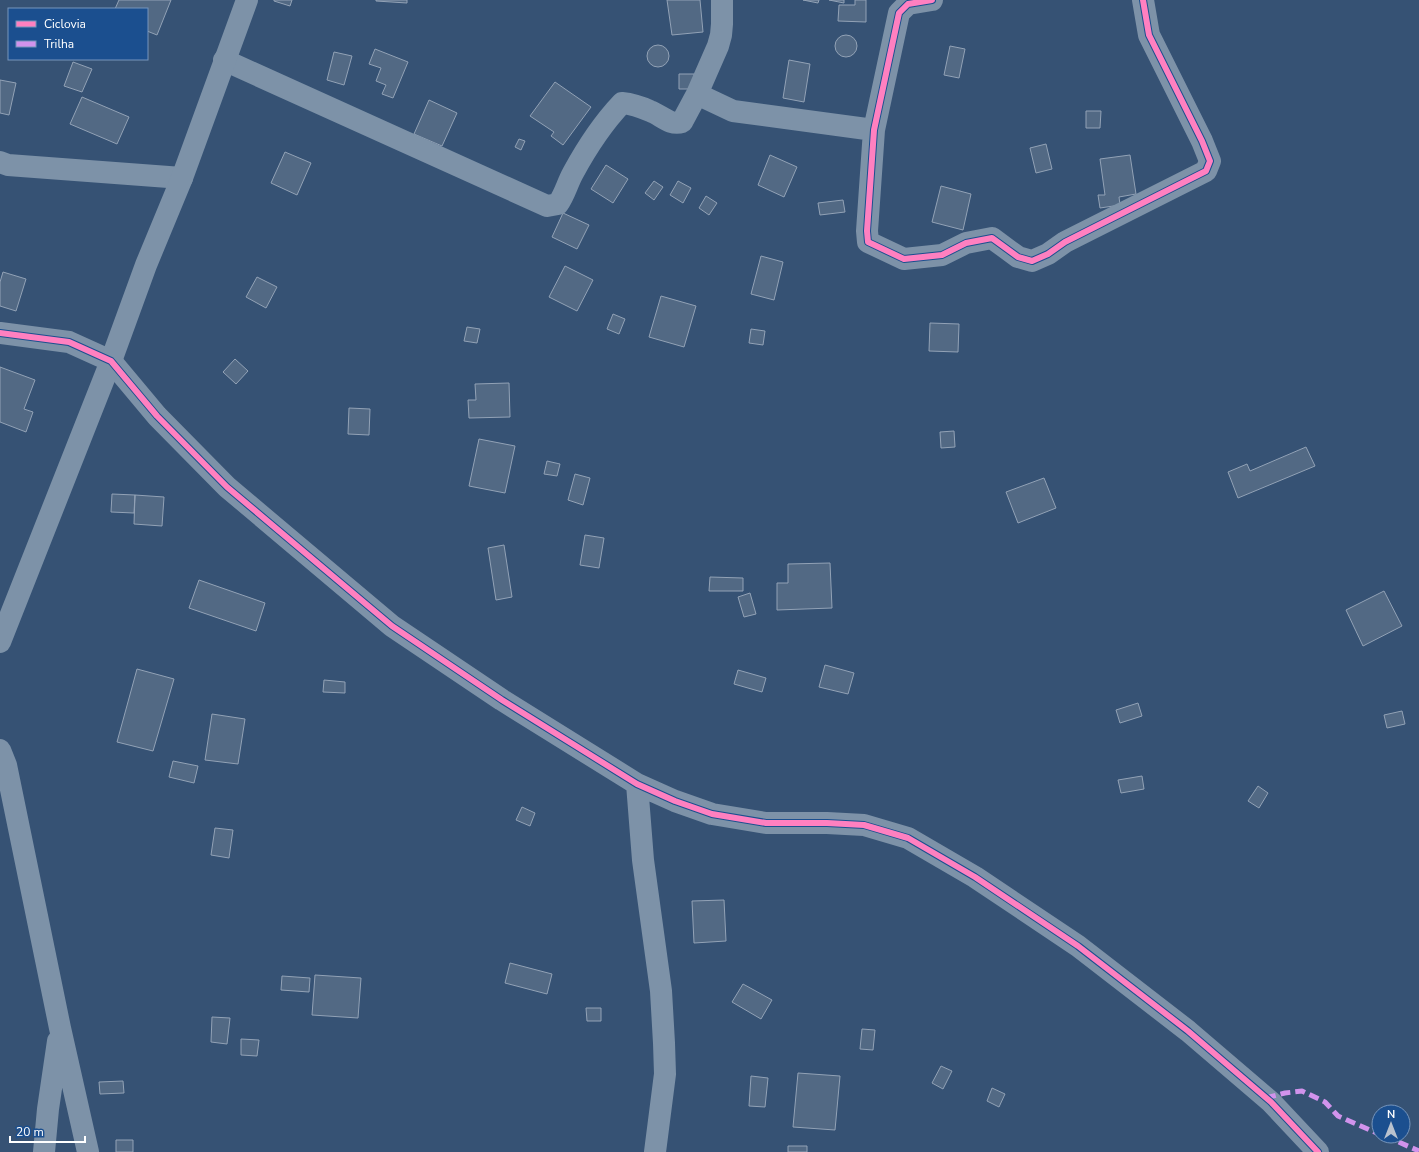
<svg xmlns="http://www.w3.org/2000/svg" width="1419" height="1152" viewBox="0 0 1419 1152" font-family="'Nunito Sans',sans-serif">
	<rect width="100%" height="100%" fill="#365274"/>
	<path fill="#526984" stroke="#92a2b6" d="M119 0H171L157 35 147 31V9H115Z
		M274 0H292L290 6 274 1Z
		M376 0H407V3L376 1Z
		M667 0H700L703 32 672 35Z
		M803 0H819L818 3Z
		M829 0H844V3Z
		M855 0H866V22L838 21 839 5H855Z
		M835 46a11 11 0 1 1 22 0a11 11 0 1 1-22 0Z
		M647 56a11 11 0 1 1 22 0a11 11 0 1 1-22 0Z
		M950 46 965 49 959 78 944 75Z
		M375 49 408 62 393 98 382 94 386 85 376 81 381 68 369 64Z
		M334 52 352 56 344 85 327 80Z
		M789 60 810 64 804 102 783 98Z
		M73 62 92 69 82 92 64 86Z
		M679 74H694V89H679Z
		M0 80 16 83 9 115 0 113Z
		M555 82 591 107 563 145 551 136 554 132 530 116Z
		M82 97 129 117 117 144 70 124Z
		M429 100 457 113 442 146 414 134Z
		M1086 111H1101L1100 128H1086Z
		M519 139 525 141 521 150 515 147Z
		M1046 144 1052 169 1036 173 1030 148Z
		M285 152 311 163 297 195 271 183Z
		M770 155 797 167 784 197 758 185Z
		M1130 155 1136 194 1119 197 1120 205 1100 208 1098 195H1105L1100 159Z
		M606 165 628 179 613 203 591 189Z
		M654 181 663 187 654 200 645 193Z
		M678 181 691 188 683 203 670 195Z
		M941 186 971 194 963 230 932 222Z
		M706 196 717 203 709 215 699 208Z
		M843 200 845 212 820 215 818 203Z
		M563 213 589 225 577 249 552 237Z
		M761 256 783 262 774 300 751 294Z
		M565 266 593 280 577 311 549 297Z
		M3 272 26 279 16 311 0 306V282Z
		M257 277 277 287 266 308 246 297Z
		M661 296 696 306 684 347 649 337Z
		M613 314 625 319 619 334 607 329Z
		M930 323 959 324 958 352 929 351Z
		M467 327 480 329 477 343 464 341Z
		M751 329 765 331 763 345 749 343Z
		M235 359 248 371 236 384 223 372Z
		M0 367 35 380 24 409 33 412 26 432 0 422Z
		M509 383 510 417 469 418 468 400H476L475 384Z
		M349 408 370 409 369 435 348 434Z
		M954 431 955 447 941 448 940 432Z
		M479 439 515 446 505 493 469 486Z
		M1306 447 1315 466 1238 498 1228 472 1247 464 1250 471Z
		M547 461 560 464 557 476 544 474Z
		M575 474 590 478 583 505 568 500Z
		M1044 478 1056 508 1018 523 1006 492Z
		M112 494 135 495 134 513 111 512Z
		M135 495 164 497 162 526 134 524Z
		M585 535 604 538 599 568 580 565Z
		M504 545 512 597 496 600 488 548Z
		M830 563 832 608 777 610V583H788V564Z
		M710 577 743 578V591H709Z
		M199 580 265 603 256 631 189 608Z
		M1384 591 1402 626 1363 646 1346 610Z
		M750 593 756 614 744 617 738 597Z
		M825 665 854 673 848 694 819 687Z
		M137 669 174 679 153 751 117 742Z
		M738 670 766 678 762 692 734 684Z
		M324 680 345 682V693L323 692Z
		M1138 703 1142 716 1120 723 1116 710Z
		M1402 711 1405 724 1387 728 1384 715Z
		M212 714 245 719 238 764 205 760Z
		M173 761 198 766 194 783 169 777Z
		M1142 776 1144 789 1121 793 1118 780Z
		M1258 786 1268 793 1259 808 1248 801Z
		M522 807 535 813 530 826 516 820Z
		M215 828 233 830 229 858 211 855Z
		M724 900 726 941 694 943 692 901Z
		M510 963 552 974 547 994 505 983Z
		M315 975 361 978 358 1018 312 1015Z
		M282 976 310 978 309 992 281 990Z
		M743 984 772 1000 761 1019 732 1002Z
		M586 1008H601V1021H587Z
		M212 1017 230 1018 227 1044 211 1042Z
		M862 1029 875 1030 873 1050 860 1049Z
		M241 1039 259 1040 257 1056 241 1055Z
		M941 1066 952 1071 943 1089 932 1083Z
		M798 1073 840 1076 835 1130 793 1127Z
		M751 1076 768 1078 765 1107 749 1106Z
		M123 1081 124 1093 100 1094 99 1082Z
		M992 1088 1005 1094 999 1107 987 1101Z
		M116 1140H133V1152H116Z
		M788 1146H807V1152H788Z"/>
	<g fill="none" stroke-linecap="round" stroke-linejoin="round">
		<path stroke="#7d92a8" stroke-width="22" d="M932 0 908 4 899 13 874 130 867 231 868 242 904 259 942 255 966 243 992 238 1018 257 1032 261 1048 254 1065 242 1206 171 1210 161 1202 141 1149 35 1143 0
			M224 60 547 206 558 204C565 194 567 184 573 173 586 149 603 123 622 103 632 104 641 107 650 111 661 115 670 126 682 122L697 94 718 46 721 35 722 24V0
			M697 94 733 111 874 130
			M0 162 8 165 182 178
			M0 333 69 342 111 361 157 416 227 487 392 626 502 700 637 784 675 801 712 814 766 823H827L864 825 908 838 975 877 1078 946 1188 1031 1271 1102 1318 1152
			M0 750 6 765 60 1028 88 1152
			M637 784 643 860 661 991 664 1043 665 1074 655 1152
			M44 1152 48 1109 58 1041"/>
		<path stroke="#7d92a8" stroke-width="22" d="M0 642 111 361 146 265 182 178 247 0"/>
		<path stroke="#d193ec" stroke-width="5" stroke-dasharray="10 5" stroke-linecap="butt" d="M1266 1098 1285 1093 1302 1091 1325 1102 1338 1116 1379 1134
			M1385 1136 1419 1151"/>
		<g stroke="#1b4f8f" stroke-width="8">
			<path id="cycleway" d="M932 0 908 4 899 13 874 130 867 231 868 242 904 259 942 255 966 243 992 238 1018 257 1032 261 1048 254 1065 242 1206 171 1210 161 1202 141 1149 35 1143 0
				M0 333 69 342 111 361 157 416 227 487 392 626 502 700 637 784 675 801 712 814 766 823H827L864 825 908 838 975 877 1078 946 1188 1031 1271 1102 1318 1152"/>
		</g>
		<use href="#cycleway" stroke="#ff80c0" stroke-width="6"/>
	</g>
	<rect x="8" y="8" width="140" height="52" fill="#1b4f8f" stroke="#7695bc"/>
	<rect x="16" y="21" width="20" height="6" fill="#ff80c0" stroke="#7695bc"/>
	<text x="44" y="28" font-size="12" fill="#ffffff">Ciclovia</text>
	<rect x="16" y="41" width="20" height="6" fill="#d193ec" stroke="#7695bc"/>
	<text x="44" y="48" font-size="12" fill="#ffffff">Trilha</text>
	<g transform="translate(1391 1124)"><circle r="19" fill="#1b4f8f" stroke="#7695bc"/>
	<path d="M0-3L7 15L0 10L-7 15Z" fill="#b9c2ce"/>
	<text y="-6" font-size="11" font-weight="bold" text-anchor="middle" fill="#ffffff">N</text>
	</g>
	<path d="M10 1136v6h75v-6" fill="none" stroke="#ffffff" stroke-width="2"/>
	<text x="16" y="1136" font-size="12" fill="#ffffff" stroke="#1b4f8f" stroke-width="3" paint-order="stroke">20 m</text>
</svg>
